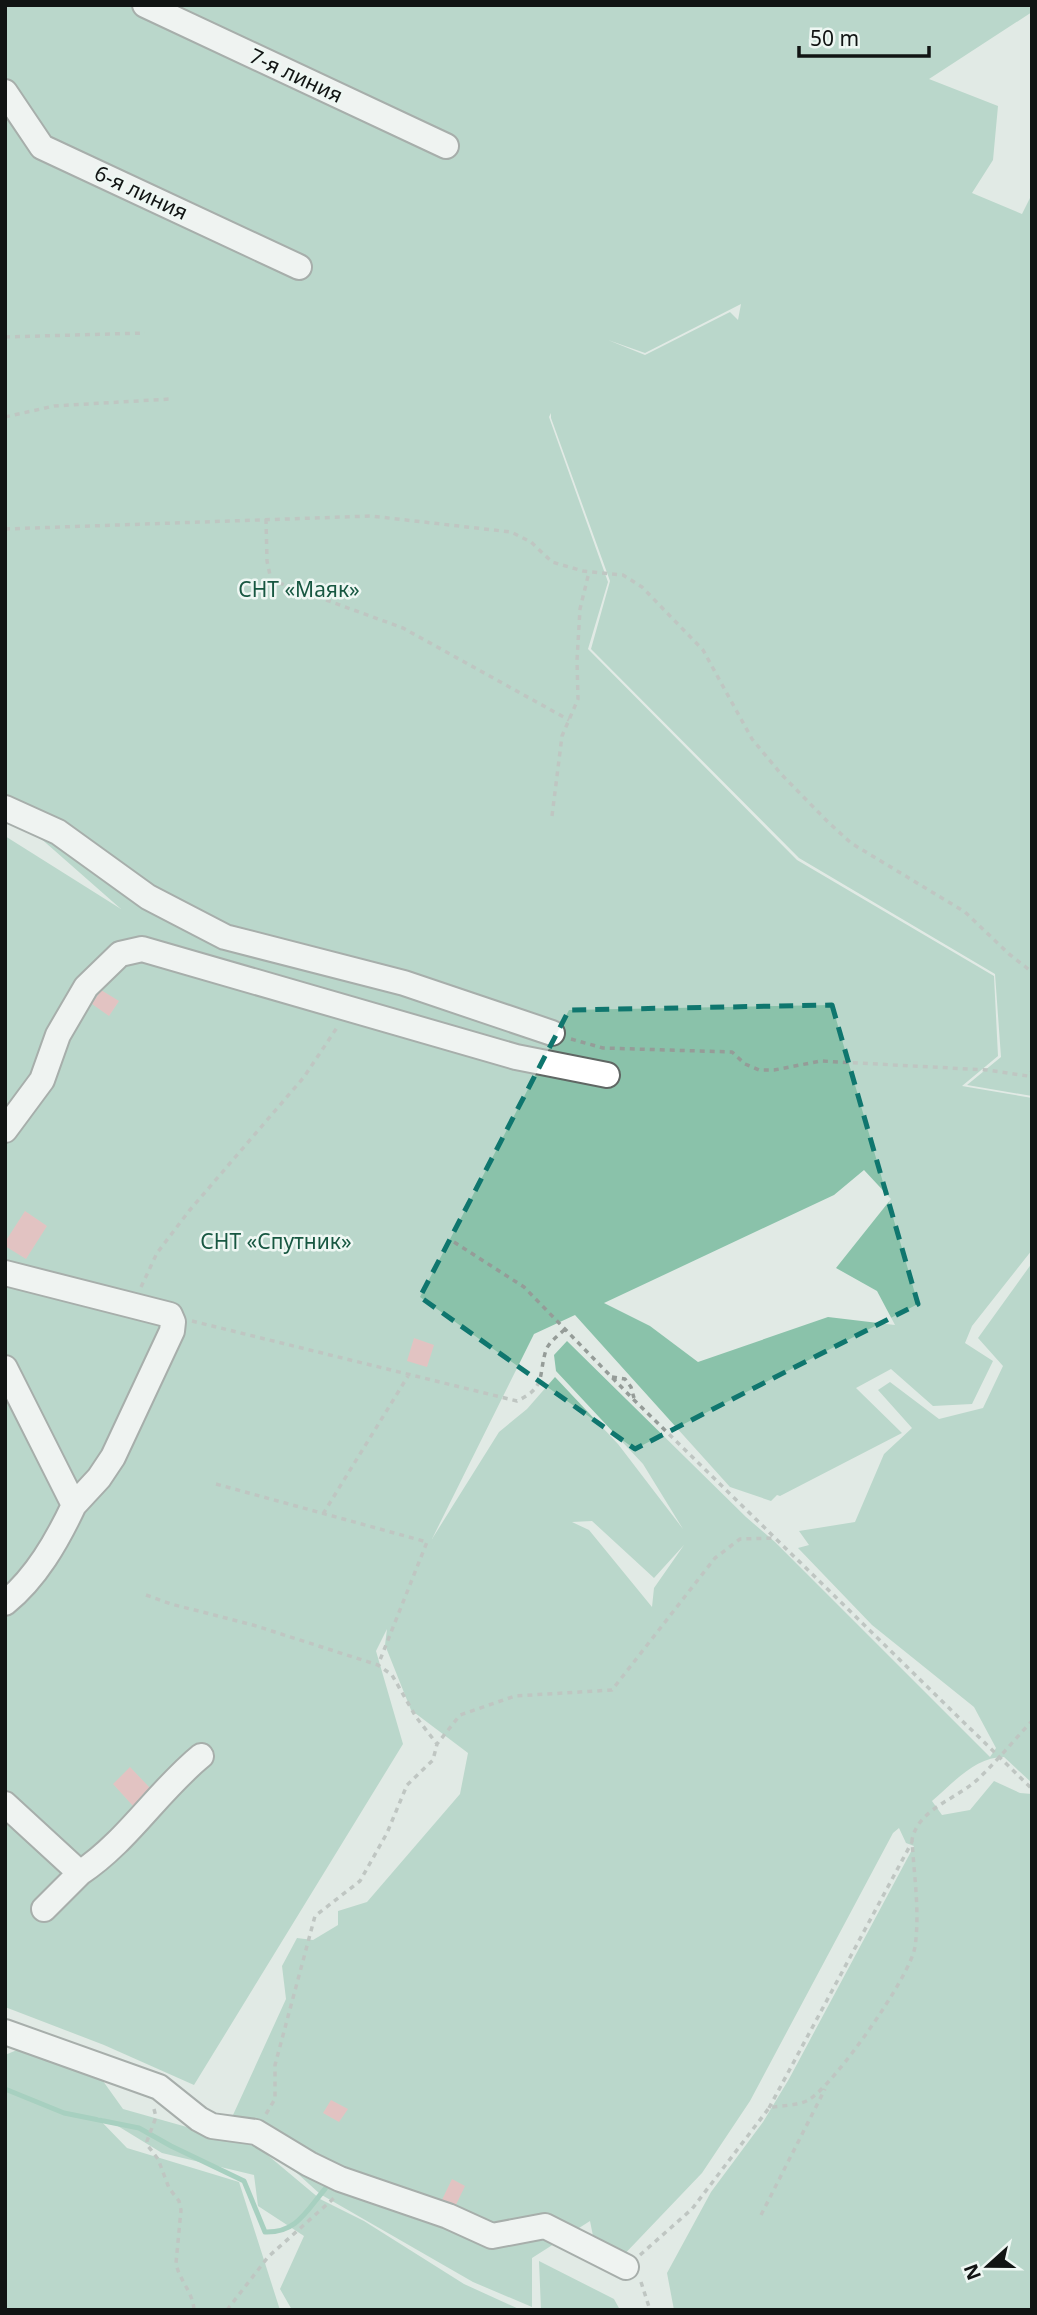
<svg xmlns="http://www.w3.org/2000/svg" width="1037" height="2315" viewBox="0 0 1037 2315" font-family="'Noto Sans',sans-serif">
	<rect width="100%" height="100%" fill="#e1eae5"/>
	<path fill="#8ac2aa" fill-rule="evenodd" d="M5 5H1032V12L929 79 998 106 993 160 972 193 1022 214 1032 194V1096L967 1085 1001 1057 995 974 799 858 591 649 610 581 551 418V413L549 417 608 582 588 649 797 860 994 976 998 1056 962 1086 1032 1098V1250L972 1326 965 1343 993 1361 972 1404 933 1406 891 1369 856 1388 902 1433 780 1496 777 1495 771 1501 730 1487 575 1315 534 1334 432 1539 499 1432 527 1409 555 1377 618 1444 683 1529 643 1464 556 1371 554 1355 567 1341 746 1517 775 1542 990 1757 996 1748 974 1707 872 1625 798 1548 809 1545 799 1531 855 1522 884 1454 912 1428 878 1390 890 1382 939 1419 983 1408 1003 1366 978 1338 1032 1263V1783L1004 1757C975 1757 953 1783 932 1801L942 1815 970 1810 994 1781 1020 1793 1032 1794V2310H674L667 2273 711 2192 763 2122 789 2079 914 1846 906 1843 899 1828 893 1833 750 2101 702 2173 617 2262 596 2251 590 2221 532 2258V2307L473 2282 320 2194 233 2115 286 1999 282 1966 297 1938 313 1940 338 1925V1911L367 1902 460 1794 468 1753 411 1710 385 1645 387 1629 376 1651 403 1744 194 2085 104 2045 5 2007V836L121 909 5 807ZM741 304 738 320 730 312 645 355 608 340 645 353ZM864 1170 891 1199 836 1268 877 1291 895 1325 828 1317 698 1362 650 1326 604 1303 834 1195ZM592 1521 654 1578 684 1545 654 1588 652 1607 589 1530 572 1522Z
		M41 2040 93 2067 123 2109 258 2147 320 2199 364 2221 464 2284 521 2310H292L280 2289 304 2236 258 2206 254 2175 162 2153 108 2120 97 2117 127 2148 239 2182 280 2310H5V2055Z
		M539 2261 614 2299 620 2310H541Z"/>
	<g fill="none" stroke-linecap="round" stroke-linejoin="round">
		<path stroke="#61b192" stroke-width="5" d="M5 2089 64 2113 139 2128 171 2146 244 2181 265 2232C297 2233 307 2210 325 2189"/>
	</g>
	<path fill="#e39698" d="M101 990 119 1001 109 1016 92 1004Z
		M25 1211 47 1226 26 1259 5 1246V1242Z
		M414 1338 434 1345 427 1367 407 1361Z
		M130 1767 151 1789 133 1806 113 1784Z
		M331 2100 348 2109 339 2122 323 2113Z
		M452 2179 465 2186 453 2211 440 2204Z"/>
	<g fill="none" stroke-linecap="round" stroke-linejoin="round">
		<g stroke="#606764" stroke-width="28">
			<path id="minor" d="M145 5 446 146
				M5 92 42 147 299 267
				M5 808 58 832 148 897 225 937 404 983 552 1033
				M5 1130 42 1080 58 1035 86 987 120 954 142 949 516 1057 607 1075
				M5 1273 170 1315 173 1322 172 1331 113 1457 99 1478 74 1505
				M5 1368 74 1505C57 1541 36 1578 5 1603
				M5 1804 80 1873C127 1842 158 1791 201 1756
				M44 1909 80 1873
				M5 2032 159 2087 199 2119 212 2126 256 2132 309 2164 340 2179 448 2216 492 2236 545 2226 626 2267"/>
		</g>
		<path stroke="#959c98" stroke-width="3.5" stroke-dasharray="5 5" stroke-linecap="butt" d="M5 337 145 333
			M5 417 54 406 170 399
			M266 519 267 561 271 580 403 628 569 720
			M5 529 371 516 511 532 531 542 552 562 583 571 623 575 642 587 703 650 752 739 781 774 828 822 851 843 965 912 1009 954 1032 972
			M552 816 562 736 578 699 577 660 580 609 589 572
			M571 1039 603 1048 732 1052 745 1064 759 1070H774L821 1061 987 1070 1028 1076 1032 1071
			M454 1242 524 1287 634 1400 1032 1789
			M141 1287 157 1253 189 1211 304 1077 338 1026
			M192 1321 517 1401C547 1387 538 1375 546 1350 549 1342 559 1335 565 1329
			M612 1377 625 1379 631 1387 634 1398
			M216 1484 427 1542 378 1665
			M323 1514 408 1376
			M146 1595 171 1604 253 1625 378 1665 392 1675 416 1717 437 1744
			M769 2108 912 1842
			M154 2109 156 2117 147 2141 148 2146 158 2159 169 2188 179 2201 181 2210 176 2263C179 2280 193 2292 194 2310
			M266 2114 275 2099V2065L315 1916 360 1881 387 1833 407 1785 433 1760 437 1744 460 1715 515 1696 612 1690 715 1558 740 1539 776 1538
			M761 2215 825 2089
			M640 2255 692 2209 769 2108C781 2105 800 2106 810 2099 836 2082 910 1977 915 1947 920 1912 914 1875 912 1840 918 1808 958 1799 979 1778 998 1760 1014 1740 1032 1721
			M641 2282 650 2310
			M227 2310 268 2257 334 2198"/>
		<use href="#minor" stroke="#fff" stroke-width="24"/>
	</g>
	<path d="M0 0H1037V2315H0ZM832 1005 918 1304 635 1449 420 1297 569 1010Z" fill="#e1eae5" fill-opacity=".55" fill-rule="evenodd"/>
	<path fill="none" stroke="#0f766e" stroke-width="5" stroke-dasharray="14 9" stroke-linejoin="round" d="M832 1005 918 1304 635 1449 420 1297 569 1010Z"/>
	<g text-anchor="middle" stroke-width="5" stroke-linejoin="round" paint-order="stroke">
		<g font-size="21" fill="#111413" stroke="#eef7f3">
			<text transform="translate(296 76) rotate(25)" y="7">7-я линия</text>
			<text transform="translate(141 193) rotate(25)" y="7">6-я линия</text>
		</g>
		<g font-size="21" fill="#175741" stroke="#eef7f3">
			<text x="299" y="597">СНТ «Маяк»</text>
			<text x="276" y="1249">СНТ «Спутник»</text>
		</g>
	</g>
	<rect width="1037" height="2315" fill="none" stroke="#111413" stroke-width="14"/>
	<g transform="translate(988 2266) rotate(249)" stroke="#eef7f3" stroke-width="5" paint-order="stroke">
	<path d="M0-5L12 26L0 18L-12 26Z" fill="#111413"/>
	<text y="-10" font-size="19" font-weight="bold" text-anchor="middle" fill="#111413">N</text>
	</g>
	<path d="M799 46v10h130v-10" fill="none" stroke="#111413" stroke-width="3.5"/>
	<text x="810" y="46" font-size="21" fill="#111413" stroke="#eef7f3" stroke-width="5" paint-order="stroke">50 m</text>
</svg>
